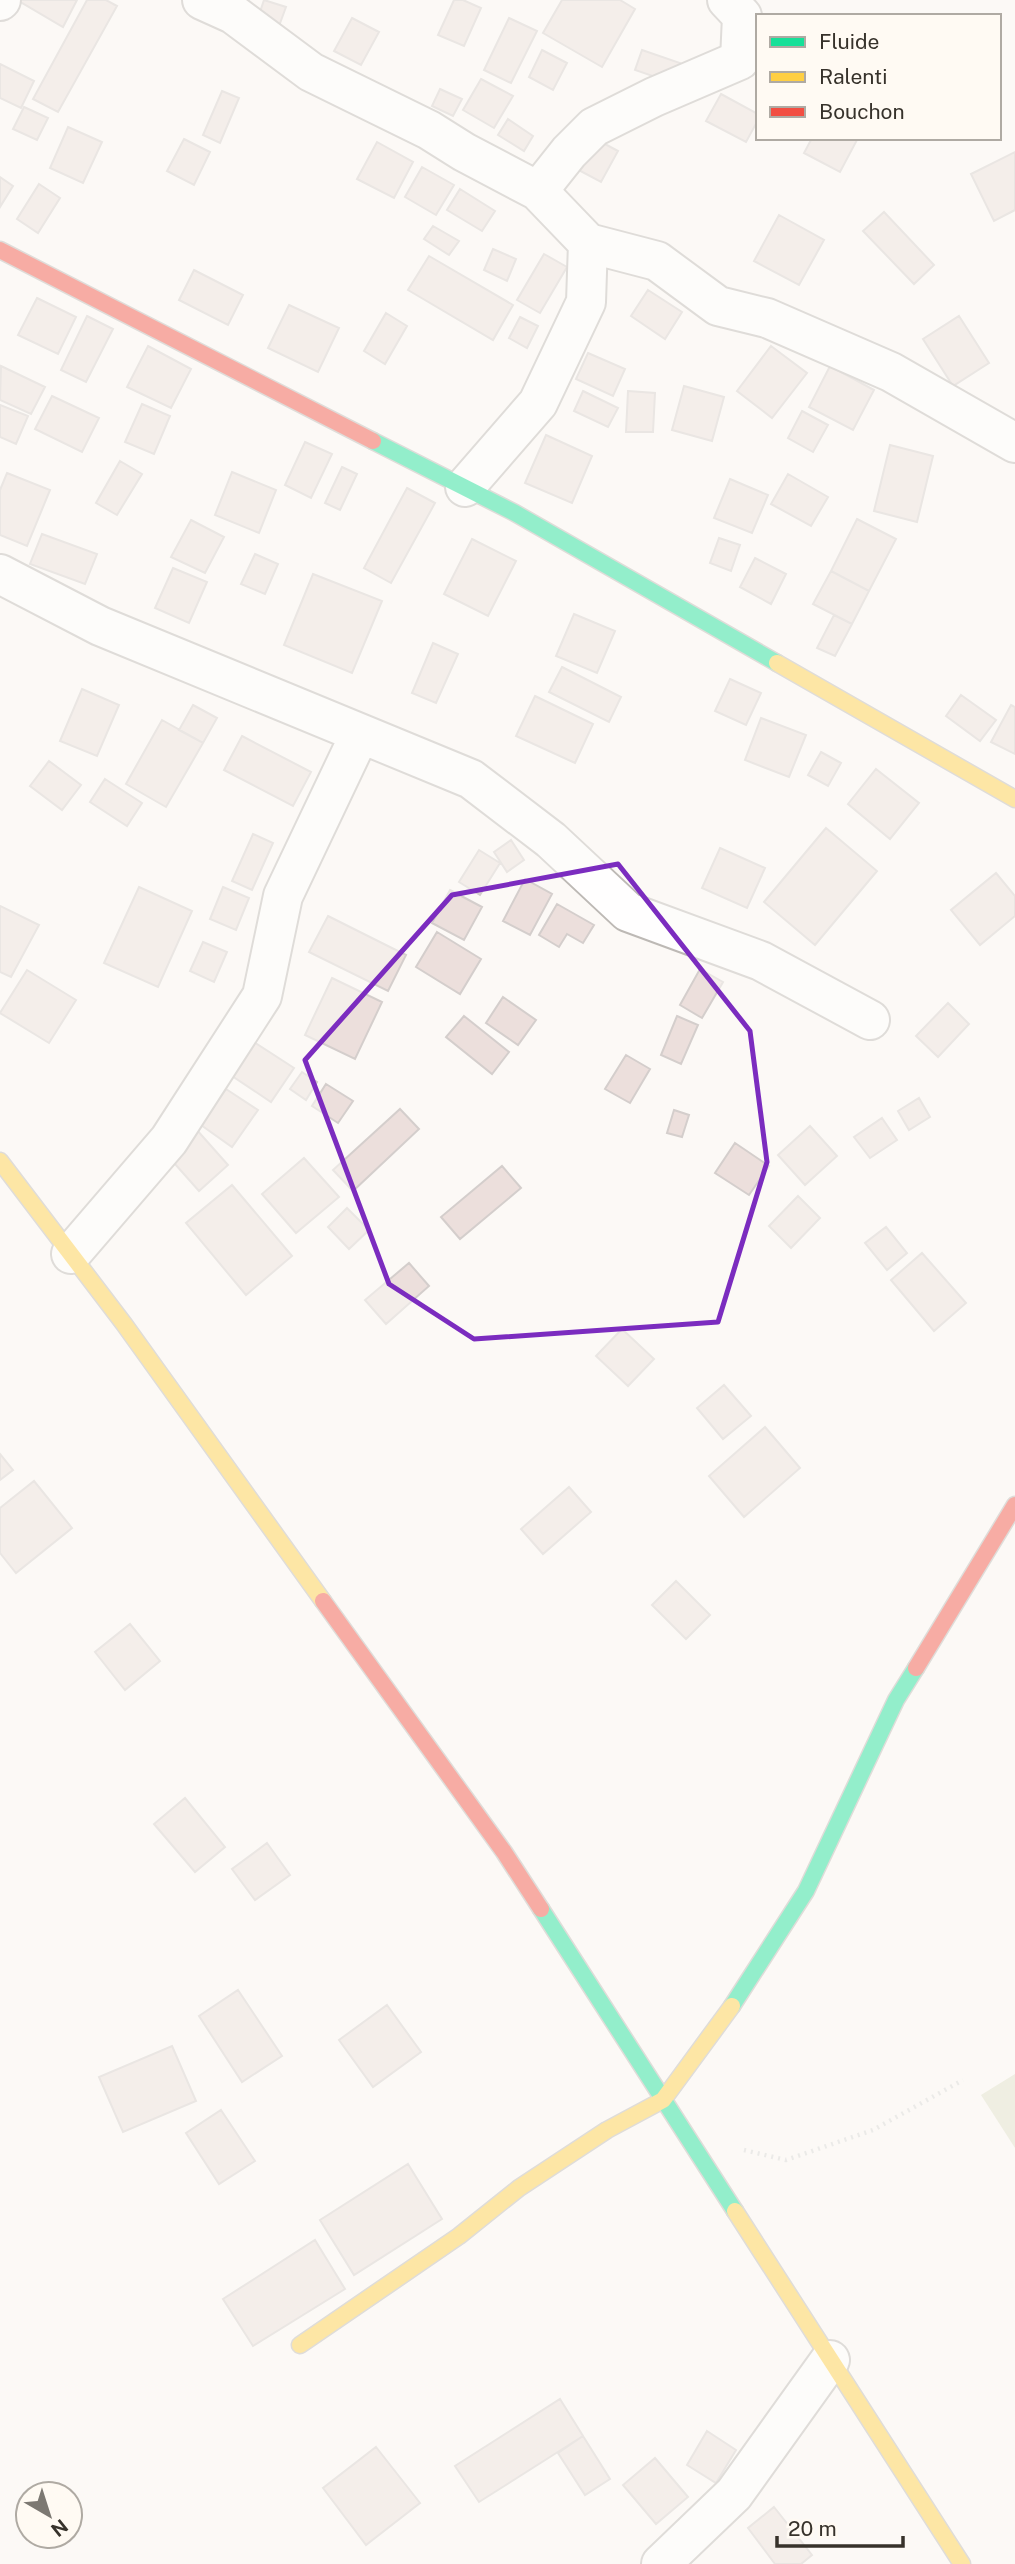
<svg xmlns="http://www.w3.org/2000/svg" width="1015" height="2564" viewBox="0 0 1015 2564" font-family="'Public Sans',sans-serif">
	<rect width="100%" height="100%" fill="#fcf9f6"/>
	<path fill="#e0e0ca" d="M1015 2074V2148L981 2095Z"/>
	<path fill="#ecdfdc" stroke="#d4cecc" stroke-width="2" d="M17 0H77L63 27Z
		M87 0H106L117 6 58 112 33 99Z
		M264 0 286 7 279 26 258 18Z
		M454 0H463L481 8 464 46 438 35Z
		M562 0H620L635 9 602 67 543 33Z
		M352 18 379 32 361 65 334 51Z
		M509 18 537 31 511 83 484 70Z
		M542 50 567 63 553 90 529 77Z
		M642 50 680 63 673 83 635 70Z
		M0 64 34 81 21 108 0 98Z
		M481 79 513 96 494 128 463 110Z
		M440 89 462 99 453 116 432 106Z
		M222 91 239 98 220 143 203 135Z
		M721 94 758 114V120L746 142 706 121Z
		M24 107 48 118 37 140 13 129Z
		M508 119 533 136 524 151 498 135Z
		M68 127 102 142 83 183 50 168Z
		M590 136 618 151 601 182 573 167Z
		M812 138H858L840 172 804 153Z
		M184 139 210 152 194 185 167 171Z
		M377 142 413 162 394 198 357 179Z
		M1015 152V210L994 221 971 174Z
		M422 167 454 185 436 215 405 197Z
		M0 177 13 186 0 207Z
		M39 184 60 198 38 233 17 219Z
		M460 189 495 211 482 231 447 210Z
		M884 212 934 265 914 284 863 231Z
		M779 215 824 240 799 285 754 261Z
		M433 226 459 241 449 255 424 239Z
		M493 249 516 259 507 281 484 270Z
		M544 254 567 267 540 313 517 300Z
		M429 256 513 305 493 340 408 290Z
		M194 270 243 295 228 325 179 300Z
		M648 290 682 312 665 339 631 316Z
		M37 298 76 317 58 354 18 335Z
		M289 305 339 328 318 372 268 348Z
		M386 313 407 326 385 364 364 351Z
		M87 316 113 329 86 382 61 370Z
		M959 316 989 363 953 386 923 339Z
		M520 317 538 326 527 348 509 338Z
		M148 346 191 369 171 408 127 387Z
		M771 346 807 373 772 418 737 391Z
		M588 353 625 369 613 396 576 379Z
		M1 366 45 387 31 414 0 400Z
		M830 366 874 390 853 430 809 407Z
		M684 386 724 397 712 441 672 430Z
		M583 391 618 408 608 427 574 411Z
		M628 391 655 393 653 432H626Z
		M52 396 99 418 82 452 35 429Z
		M142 404 170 416 154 454 125 442Z
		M0 405 28 416 16 444 0 437Z
		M802 411 828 425 813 452 788 438Z
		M546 435 592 456 572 503 525 483Z
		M305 442 332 454 311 498 285 485Z
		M890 445 933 456 917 522 874 511Z
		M120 461 142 474 117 515 96 503Z
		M342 467 357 474 340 510 325 503Z
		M232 472 276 490 259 533 215 515Z
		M7 473 50 490 27 546 0 535V490Z
		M788 474 828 497 811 526 771 504Z
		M730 479 768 495 752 533 714 518Z
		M407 488 435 503 391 583 364 568Z
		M857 519 896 539 869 591 831 571Z
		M191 520 224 537 205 573 171 557Z
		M42 534 97 554 85 584 30 564Z
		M719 538 740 545 731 571 710 563Z
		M472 539 516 561 488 616 444 594Z
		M255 554 278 564 265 594 241 584Z
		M755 558 786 574 771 604 740 587Z
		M173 568 207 582 189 623 155 608Z
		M831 571 869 591 852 624 813 604Z
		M313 574 382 601 352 673 284 645Z
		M574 614 615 631 597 673 556 656Z
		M834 615 852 624 835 656 817 648Z
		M433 643 458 654 436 703 412 693Z
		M562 667 621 697 609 722 549 692Z
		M730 679 761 693 746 725 715 711Z
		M82 689 119 705 97 756 60 741Z
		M961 695 996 720 980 741 946 716Z
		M535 696 593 724 575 763 516 736Z
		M193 705 217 718 203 743 179 730Z
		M1011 705 1015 707V754L991 742Z
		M761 718 806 735 789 777 745 760Z
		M162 720 203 743 166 807 126 784Z
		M242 736 311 772 293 806 224 770Z
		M821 752 841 763 828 786 808 775Z
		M49 761 81 785 62 810 30 786Z
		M876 769 919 803 890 839 848 804Z
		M105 779 142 803 127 826 90 802Z
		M826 828 877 871 815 945 764 902Z
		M253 834 273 843 252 890 232 881Z
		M511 840 524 860 507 872 494 852Z
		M720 848 765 868 747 908 702 888Z
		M479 850 500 863 480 895 459 882Z
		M996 873 1015 896V916L980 945 951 910Z
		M525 879 552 894 530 935 503 921Z
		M139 887 192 911 158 987 104 963Z
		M223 887 249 898 236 930 210 919Z
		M450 890 482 907 464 940 432 923Z
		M557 904 594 925 583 943 567 934 559 947 539 935Z
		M0 906 39 925 11 977 0 972Z
		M328 916 406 955 388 991 309 952Z
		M437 932 481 959 460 994 416 967Z
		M203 942 227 952 214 982 190 971Z
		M700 969 723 982 702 1018 680 1005Z
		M27 970 76 1000 49 1043 0 1013Z
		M332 978 382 1002 355 1059 305 1035Z
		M503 997 536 1020 518 1045 486 1023Z
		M948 1003 969 1024 938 1057 916 1036Z
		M464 1016 509 1052 492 1074 446 1037Z
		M677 1016 698 1025 681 1064 661 1055Z
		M254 1042 294 1068 271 1102 232 1076Z
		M626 1055 650 1069 630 1103 605 1089Z
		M302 1072 317 1082 306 1100 290 1089Z
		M326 1084 353 1101 338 1123 312 1106Z
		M226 1089 258 1110 232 1147 201 1125Z
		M919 1098 930 1117 909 1130 898 1111Z
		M400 1109 419 1129 353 1191 333 1170Z
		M674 1110 689 1115 682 1137 667 1133Z
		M882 1118 897 1140 870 1158 854 1137Z
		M810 1126 837 1156 805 1185 778 1155Z
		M196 1129 228 1165 199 1191 167 1155Z
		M735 1143 769 1166 749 1195 715 1173Z
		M304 1158 339 1197 296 1233 262 1194Z
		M502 1166 521 1188 460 1239 441 1217Z
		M232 1185 292 1256 246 1295 186 1223Z
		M798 1196 820 1218 791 1248 769 1226Z
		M347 1208 369 1230 349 1249 328 1227Z
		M886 1227 907 1253 887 1270 865 1243Z
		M922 1253 966 1303 934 1331 891 1280Z
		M409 1263 429 1286 386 1324 365 1300Z
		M622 1329 654 1359 628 1386 596 1356Z
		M724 1385 751 1416 723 1439 697 1408Z
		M765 1427 800 1468 744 1517 709 1476Z
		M0 1454 13 1470 0 1480Z
		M34 1481 72 1528 16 1573 0 1553V1508Z
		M569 1487 591 1512 543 1554 521 1529Z
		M676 1581 710 1615 686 1639 652 1605Z
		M130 1624 160 1661 125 1690 95 1652Z
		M185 1798 225 1847 195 1872 154 1824Z
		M267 1843 290 1875 255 1900 232 1869Z
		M238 1990 282 2056 242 2082 199 2016Z
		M387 2005 421 2052 373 2087 339 2040Z
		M172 2046 196 2101 123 2132 99 2077Z
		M221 2110 255 2161 219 2184 186 2133Z
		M408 2164 442 2219 354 2275 320 2220Z
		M315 2240 345 2289 253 2346 223 2299Z
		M560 2399 583 2436 479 2502 455 2466Z
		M707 2431 736 2450 716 2483 687 2465Z
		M583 2436 610 2479 585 2495 558 2453Z
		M376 2447 420 2503 366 2545 323 2488Z
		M655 2458 688 2497 656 2524 623 2485Z
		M774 2507 812 2555 801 2564H775L748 2528Z"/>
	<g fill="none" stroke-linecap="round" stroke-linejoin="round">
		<g stroke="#bdb9b5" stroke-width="42">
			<path id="street" d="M202 0 233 14 311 72 429 130 464 152 538 191 588 243 586 302 538 403 465 487
				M0 1 1 0
				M538 191 569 152 594 127 654 97 740 60 742 16 727 0
				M588 243 657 261 718 306 767 318 891 372 1015 443
				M0 574 100 626 471 779 551 840 628 912 761 961 870 1020
				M71 1254 169 1140 262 996 283 896 360 734
				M661 2564 734 2494 830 2360"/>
		</g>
		<g stroke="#bdb9b5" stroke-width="19">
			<path id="fast" d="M373 441 515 513 777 663
				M541 1909 735 2211
				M732 2006 806 1891 896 1700 916 1668"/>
		</g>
		<g stroke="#bdb9b5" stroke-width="19">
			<path id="slow" d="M777 663 1015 799
				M0 1161 124 1324 323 1601
				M735 2211 962 2564
				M300 2345 459 2236 519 2188 607 2130 663 2100 732 2006"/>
		</g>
		<g stroke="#bdb9b5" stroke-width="19">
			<path id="jam" d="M0 250 373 441
				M323 1601 504 1852 541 1909
				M916 1668 1015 1505"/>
		</g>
		<path stroke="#d8d8d7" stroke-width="4.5" stroke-dasharray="2 5" stroke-linecap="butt" d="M744 2150 786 2160 873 2130 963 2080"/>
		<use href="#street" stroke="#fffefe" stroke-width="38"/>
		<use href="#fast" stroke="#16e098" stroke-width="16"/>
		<use href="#slow" stroke="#ffcf43" stroke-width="16"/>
		<use href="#jam" stroke="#f24e42" stroke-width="16"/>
	</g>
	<path d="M0 0H1015V2564H0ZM618 864 750 1031 767 1162 718 1322 474 1339 389 1284 305 1060 452 895Z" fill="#fcf9f6" fill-opacity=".55" fill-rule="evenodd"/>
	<path fill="none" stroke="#7b2cbf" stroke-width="5" stroke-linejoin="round" d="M618 864 750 1031 767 1162 718 1322 474 1339 389 1284 305 1060 452 895Z"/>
	<rect x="756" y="14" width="245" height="126" fill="#fffaf3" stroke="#afaaa3" stroke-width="2"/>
	<rect x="770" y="37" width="35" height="10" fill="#16e098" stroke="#afaaa3" stroke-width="2"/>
	<text x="819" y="49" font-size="21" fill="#37322b">Fluide</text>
	<rect x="770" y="72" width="35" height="10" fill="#ffcf43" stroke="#afaaa3" stroke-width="2"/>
	<text x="819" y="84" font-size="21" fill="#37322b">Ralenti</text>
	<rect x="770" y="107" width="35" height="10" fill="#f24e42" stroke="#afaaa3" stroke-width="2"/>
	<text x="819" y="119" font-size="21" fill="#37322b">Bouchon</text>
	<g transform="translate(49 2515) rotate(141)"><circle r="33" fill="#fffaf3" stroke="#afaaa3" stroke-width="2"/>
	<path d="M0-5L12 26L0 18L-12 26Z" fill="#7c7872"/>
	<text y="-10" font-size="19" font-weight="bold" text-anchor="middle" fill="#37322b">N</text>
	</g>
	<path d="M777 2536v10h126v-10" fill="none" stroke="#37322b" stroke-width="3.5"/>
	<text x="788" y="2536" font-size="21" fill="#37322b" stroke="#fffaf3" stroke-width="5" paint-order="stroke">20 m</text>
</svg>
